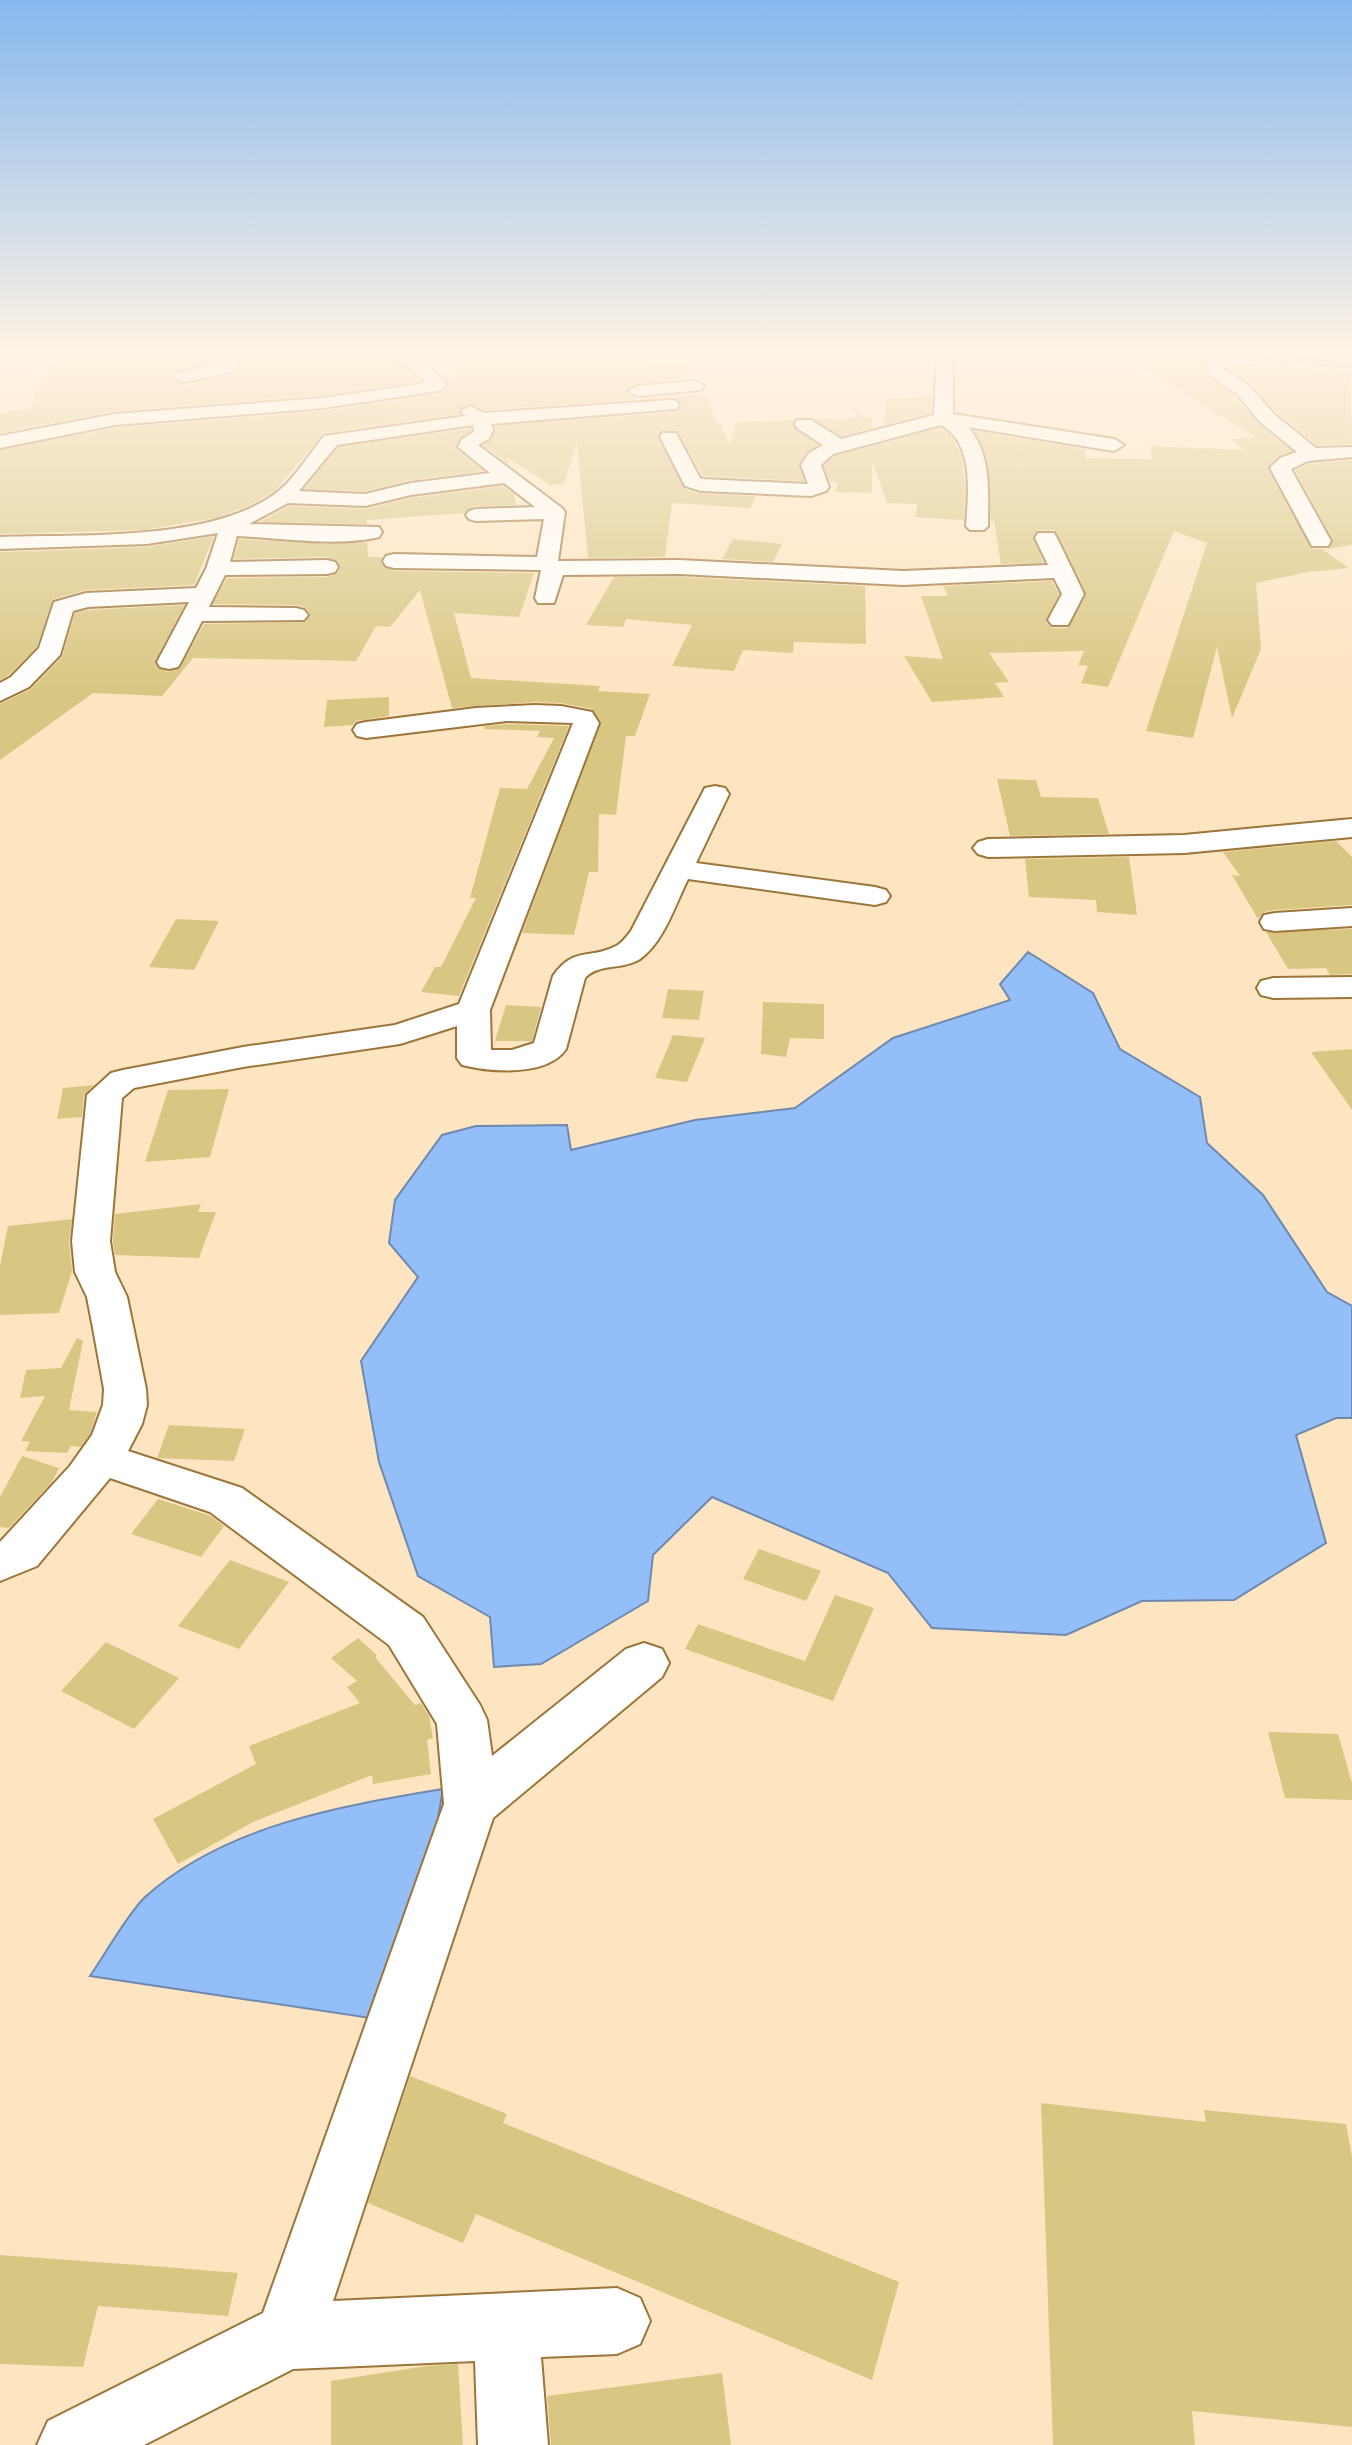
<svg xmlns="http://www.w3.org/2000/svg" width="1352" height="2445" viewBox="0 0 1352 2445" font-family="'Alegreya Sans',sans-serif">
	<rect width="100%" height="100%" fill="#fee5c2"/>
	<path fill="#93bef8" stroke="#6f89ae" stroke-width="2" d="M1028 952 1093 993 1120 1049 1200 1097 1207 1143 1263 1195 1327 1292 1352 1306V1418H1336L1296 1435 1326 1543 1234 1600 1142 1601 1066 1635 932 1628 888 1573 712 1497 653 1555 648 1601 541 1664 494 1667 490 1617 418 1576 379 1462 361 1361 418 1277 389 1243 395 1200 442 1135 476 1126 567 1125 571 1150 695 1120 795 1108 893 1038 1010 1000 1000 984Z
		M443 1789 431 1859 370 2018 90 1976C104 1956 128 1913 145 1897 225 1825 341 1806 443 1789Z"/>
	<path fill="#d8c783" d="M55 352H225L218 362 176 371 172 378 185 385 233 375 245 355 383 352 420 381 323 395 115 411 0 433V413L29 409Z
		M442 352H602L603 356 643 357V360L689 363 684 379 637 383 626 392 637 399 707 394 717 423H720L730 445 736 422 794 420 796 430 818 445 807 452 799 464 804 481 703 476 678 432H660L658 438 684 489 701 494 756 496 750 508 672 503 665 557 588 558 577 443 564 483 551 485 507 458 508 464 483 445 491 440 495 426 676 412 681 403 670 397 485 410 469 404 460 409V414L324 433 275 491 248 506 216 518 143 530 0 534V450L115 428 323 411 438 394 450 387 440 374 460 381Z
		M1118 353 1188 356 1195 360 1207 361 1204 369 1209 377 1234 395 1259 425 1292 451 1278 456 1268 469 1312 549H1328L1333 540 1295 470 1309 464 1352 460V545L1323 550 1349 568 1308 572 1256 583 1261 649 1232 718 1217 647 1193 738 1146 731 1207 543 1174 531 1108 687 1081 683 1088 666 1078 665 1084 651 989 653 1009 682 995 683 1004 697 932 702 904 656 943 659 921 596H948L943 586 1052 581 1059 594 1046 622 1052 628H1068L1086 595 1054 530H1038L1033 537 1044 563 1001 564 994 521H991L987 461 974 431 1085 449V458L1152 459 1150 446 1244 450 1231 439 1256 437Z
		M1231 362 1350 371 1352 444 1317 445 1277 413 1250 383 1228 368Z
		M932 396 931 413 884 425 886 399Z
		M852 405 864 418H871L873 428 841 436 815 420 857 418Z
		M471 428V431L460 438 455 448 484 471 411 480 365 491 304 489 338 447Z
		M940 428 950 435 962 457 965 485 964 520 915 517 918 504 887 503 872 460V493L836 492 838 482H830L824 466 834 456Z
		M503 486 514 494 516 505 475 506 464 513 367 520V524L259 522 289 506 365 509 411 498Z
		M214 536 194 585 86 590 53 599 37 647 9 675 0 680V552L147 547Z
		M239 539 327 544 367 542 368 557H382L381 562 384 567 394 571 534 573 519 617 454 613 471 678 600 686 598 691 650 694 635 736H626L616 815 599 814 598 872H589L574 935 522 933 601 722 592 709 561 703 535 702 452 708 420 590 390 627 376 626 356 661 193 658 162 696 93 693 0 760V704L31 689 62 657 75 613 88 610 185 605 155 661 158 668 168 672 180 668 204 624 306 622 310 613 305 607 297 605 213 604 227 578 328 577 337 573 340 568 337 561 327 557 233 559Z
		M733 539 782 544 773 562 722 559Z
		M614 577H679L865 586 866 644 794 642 793 653 743 650 734 671 672 666 692 625 626 619 623 627 586 625Z
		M389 697V716L356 721 353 725 324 727 327 700Z
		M507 724 569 726 459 996 421 992 435 967H441L476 898H470L500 788 527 789 554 738 537 737 540 731 484 729 485 726Z
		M997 779 1036 780 1041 797 1098 798 1109 834 1010 836Z
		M1336 841 1352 857V905L1275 910 1264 912 1258 919 1232 875 1240 876 1223 852Z
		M1129 857 1137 915 1097 912 1096 900 1029 897 1025 859Z
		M176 919 219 921 194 970 149 967Z
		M1352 929V974L1330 975 1326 968 1288 969 1266 932Z
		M668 989 704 991 699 1020 662 1018Z
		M763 1002 824 1004V1039L790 1038 786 1057 761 1054Z
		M506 1005 541 1007 532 1041H495Z
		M673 1035 705 1038 687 1082 655 1078Z
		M1352 1049V1110L1311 1052Z
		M94 1085 84 1095 82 1117 57 1119 63 1088Z
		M229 1089 210 1157 145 1162 168 1090Z
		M201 1204 198 1212H216L199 1258 115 1255 113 1241 115 1214Z
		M72 1219 69 1241 72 1271 59 1313 0 1315V1266L8 1226Z
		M77 1338 83 1341 69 1410 97 1412 90 1434 81 1447 71 1446 67 1453 25 1451 30 1442 21 1441 45 1396 20 1398 26 1370 61 1368Z
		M169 1425 245 1429 234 1461 157 1458Z
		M22 1456 59 1468 52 1482 9 1528 0 1527V1497Z
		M158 1499 211 1516 224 1526 201 1557 131 1534Z
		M759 1549 821 1571 806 1601 743 1579Z
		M230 1560 289 1582 239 1649 178 1626Z
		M835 1595 874 1608 833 1701 685 1649 698 1624 805 1661Z
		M358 1638 377 1655 375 1657 415 1705 421 1703 429 1716 433 1738 427 1740 431 1774 373 1784 372 1775 253 1822 178 1864 153 1819 256 1764 249 1746 360 1703 347 1687 357 1681 331 1658Z
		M106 1642 179 1678 134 1729 61 1691Z
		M1268 1732 1338 1734 1352 1783V1800L1285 1798Z
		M410 2076 507 2114 503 2123 899 2282 872 2380 476 2214 463 2243 368 2203Z
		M1041 2103 1206 2122 1204 2110 1346 2124 1352 2157V2427L1192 2411 1195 2445H1053Z
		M0 2255 166 2267 238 2273 228 2316 98 2306 83 2367 0 2364Z
		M458 2364 463 2445H331V2381L426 2366Z
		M722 2373 731 2445H551L547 2396Z"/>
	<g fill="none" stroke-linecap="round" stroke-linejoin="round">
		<g stroke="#9c753b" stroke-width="4">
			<path id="minor" d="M228 352H244L232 372 184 382 175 377 178 373 220 364Z
				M386 352C412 352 431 364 447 386L438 391 323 408 115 425 0 448V436L115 414 323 398 426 383 417 374Z
				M937 352H953V414L1114 439 1124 445 1114 451 968 427C992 454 988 492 988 526L984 530H970L966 526C968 493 975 444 941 425L833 454 821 465 829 487 826 491 811 496 701 491 685 486 660 437 662 433H676L700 478 703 479 808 484 801 465 809 453 823 445 797 428 795 424 797 420H811L841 439 934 415Z
				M1215 352H1229V362L1224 369 1248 385 1275 415 1316 448 1352 447V457L1308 461 1291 469 1331 541 1328 546H1312L1270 468 1280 458 1297 452 1261 423 1236 393 1211 376 1206 368Z
				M695 381 704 386 701 390 637 396 628 391 637 386Z
				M670 400 676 401 679 405 676 409 491 424 493 430 489 439 478 445 562 508 565 512 558 561 679 560 903 571 1048 565 1035 538 1038 533H1054L1057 538 1084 594 1068 625H1052L1048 620 1062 594 1054 578 903 585 679 574 563 575 554 603H538L535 598 541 570 394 568 386 566 383 561 386 556 394 554 537 557 544 519 476 521 469 519 466 515 469 511 476 509 535 507 504 483 411 495 365 506 288 503 249 524 379 527 382 532 379 537C337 547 281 538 237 536L230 562 327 560 335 562 338 567 335 572 327 574 225 575 209 607 296 608 304 610 308 615 304 620 202 621 181 662 178 667 169 669 160 667 157 662 189 602 88 607 73 611 60 655 29 687 0 701V683L11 677 39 648 54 602 86 593 196 588 206 569 218 533 147 544 0 549V537C79 534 211 542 276 493 293 481 310 453 324 436L465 416 461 411 470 406 484 413ZM473 425 474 432 462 439 458 447 490 473 411 483 365 494 299 491 337 445Z
				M535 705 561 706 592 712 599 723 490 1010 491 1050H512L534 1043 553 976C574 946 589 960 616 946 621 944 627 936 631 931L705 788 715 786 725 788 729 794 696 863 875 887 886 890 890 896 886 902 875 905 688 879C675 905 664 942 640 959 624 970 598 963 585 978L566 1049C547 1077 490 1072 462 1065L457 1058V1026L400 1044 243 1067 134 1088 122 1098 110 1241 115 1272 127 1297 146 1389 147 1405 142 1424 128 1451 242 1488 423 1617 480 1705 487 1720 492 1756 626 1649 644 1643 662 1649 669 1663 662 1677 493 1818 333 2301 617 2288 640 2298 650 2321 640 2344 617 2354 541 2357 548 2445H478L475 2361 293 2369 144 2445H37L48 2421 263 2313 444 1804 437 1724 389 1645 210 1512 110 1478 37 1566 0 1581V1542L70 1466 92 1435 103 1405 104 1389 93 1328 87 1297 75 1272 72 1241 87 1095 111 1073 123 1070 243 1047 395 1025 459 1004 573 723 507 721 366 738 357 736 353 730 357 724 366 722 476 708Z
				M1352 819V837L1184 853 988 857 978 854 973 848 978 842 988 839 1184 835Z
				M1352 908V926L1275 931 1264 929 1260 922 1264 915 1275 913Z
				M1352 977V997L1273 998 1261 995 1257 988 1261 981 1273 978Z"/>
		</g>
		<g stroke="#fff" stroke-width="4">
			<path id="major" d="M1187 352H1262L1352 359V369L1195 357Z"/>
		</g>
		<use href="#minor" fill="#fff" fill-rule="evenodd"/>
		<use href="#major" fill="#a7c497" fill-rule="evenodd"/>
	</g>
	<linearGradient id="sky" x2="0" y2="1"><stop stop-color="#86b8ee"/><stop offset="0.51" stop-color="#fff3e4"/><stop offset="1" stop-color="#fff3e4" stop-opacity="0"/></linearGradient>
	<rect width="1352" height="694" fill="url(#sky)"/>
</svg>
